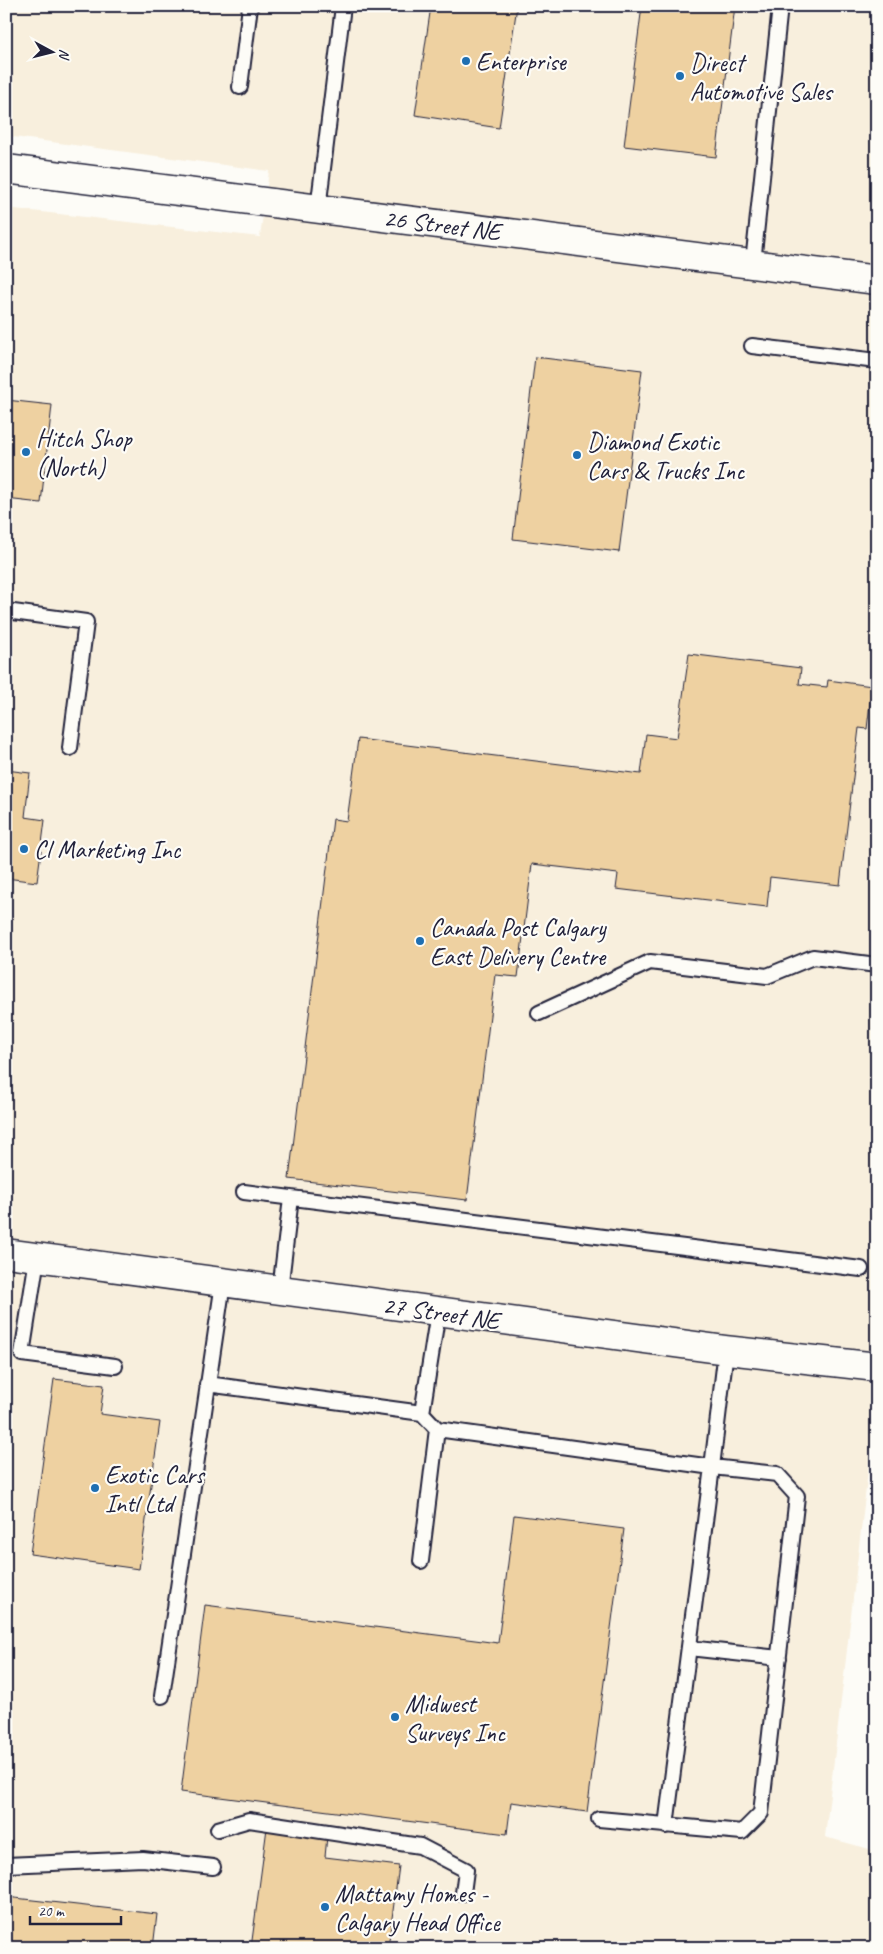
<svg xmlns="http://www.w3.org/2000/svg" width="883" height="1954" viewBox="0 0 883 1954" font-family="Caveat,sans-serif">
	<rect width="100%" height="100%" fill="#fdfcf7"/>
	<filter id="ink" filterUnits="userSpaceOnUse"><feTurbulence type="fractalNoise" baseFrequency=".02" numOctaves="2"/><feDisplacementMap in="SourceGraphic" scale="10" xChannelSelector="R" yChannelSelector="G"/><feConvolveMatrix kernelMatrix="1 2 1 2 8 2 1 2 1" color-interpolation-filters="sRGB"/></filter>
	<g filter="url(#ink)">
		<path fill="#f8efdd" d="M6 6H877V1394L825 1837 877 1851V1948H6V208L260 237 269 171 6 136Z"/>
		<path fill="#eed1a1" stroke="#22223b" d="M431 6H517L499 128 415 115Z
			M642 6H735L716 157 624 146Z
			M535 357 642 370 619 552 513 539Z
			M6 400 52 405 41 503 6 499Z
			M689 654 801 668 799 684 827 687 828 680 872 686 867 729 859 728 840 885 770 877 767 907 616 889 618 874 532 864 518 977 495 975 467 1200 289 1179 333 819 347 821 358 739 641 774 646 734 677 738Z
			M6 770 30 773 25 817 45 820 37 882 6 878Z
			M54 1379 104 1385 100 1414 160 1422 139 1569 30 1554Z
			M514 1515 624 1529 587 1812 511 1802 507 1834 181 1792 205 1605 498 1643Z
			M267 1828 327 1836 325 1857 399 1866 388 1948H251Z
			M6 1897 157 1914 153 1948H6Z"/>
		<g fill="none" stroke-linecap="round" stroke-linejoin="round">
			<g stroke="#22223b" stroke-width="18">
				<path id="lane" d="M240 87 250 6
					M318 209 343 6
					M753 263 780 6
					M752 346 877 361
					M6 611 86 622 70 748
					M539 1013 650 962 767 976 813 957 877 965
					M244 1192 861 1269
					M37 1258 22 1354 115 1366
					M280 1290 291 1198
					M207 1384 422 1413 438 1312
					M422 1413 437 1429 712 1467 726 1350
					M421 1561 437 1429
					M689 1648 779 1658
					M162 1696 223 1283
					M599 1819 742 1832 761 1813 797 1496 777 1474 712 1467 666 1826
					M218 1829 249 1820 420 1846 466 1870 463 1893
					M6 1865 143 1859 213 1867"/>
			</g>
			<g stroke="#22223b" stroke-width="31">
				<path id="street" d="M6 169 877 280
					M6 1253 726 1350 877 1367"/>
			</g>
			<use href="#lane" stroke="#fdfcf7" stroke-width="14"/>
			<use href="#street" stroke="#fdfcf7" stroke-width="28"/>
		</g>
	</g>
	<g fill="#1f6fb2" stroke="#fdfcf7" stroke-width="2">
		<circle cx="466" cy="61" r="5"/>
		<circle cx="680" cy="76" r="5"/>
		<circle cx="26" cy="452" r="5"/>
		<circle cx="577" cy="455" r="5"/>
		<circle cx="24" cy="849" r="5"/>
		<circle cx="420" cy="941" r="5"/>
		<circle cx="95" cy="1488" r="5"/>
		<circle cx="395" cy="1717" r="5"/>
		<circle cx="325" cy="1907" r="5"/>
	</g>
	<g text-anchor="middle" stroke-width="4.5" stroke-linejoin="round" paint-order="stroke">
		<g font-size="25" fill="#22223b" stroke="#fdfcf7" text-anchor="start">
			<text x="476" y="70">Enterprise</text>
			<text x="690" y="71">Direct<tspan x="690" dy="29">Automotive Sales</tspan></text>
			<text x="36" y="447">Hitch Shop<tspan x="36" dy="29">(North)</tspan></text>
			<text x="587" y="450">Diamond Exotic<tspan x="587" dy="29">Cars &amp; Trucks Inc</tspan></text>
			<text x="34" y="858">Cl Marketing Inc</text>
			<text x="430" y="936">Canada Post Calgary<tspan x="430" dy="29">East Delivery Centre</tspan></text>
			<text x="105" y="1483">Exotic Cars<tspan x="105" dy="29">Intl Ltd</tspan></text>
			<text x="405" y="1712">Midwest<tspan x="405" dy="29">Surveys Inc</tspan></text>
			<text x="335" y="1902">Mattamy Homes -<tspan x="335" dy="29">Calgary Head Office</tspan></text>
		</g>
		<g font-size="25" fill="#22223b" stroke="#fdfcf7">
			<text transform="translate(442 224) rotate(7)" y="9">26 Street NE</text>
			<text transform="translate(441 1312) rotate(8)" y="9">27 Street NE</text>
		</g>
	</g>
	<rect width="883" height="1954" fill="none" stroke="#fdfcf7" stroke-width="25"/>
	<rect x="12" y="12" width="858" height="1929" fill="none" stroke="#22223b" stroke-width="2" filter="url(#ink)"/>
	<g transform="translate(52 52) rotate(97)" stroke="#fdfcf7" stroke-width="4" paint-order="stroke">
	<path d="M0-4L9 19L0 12L-9 19Z" fill="#22223b"/>
	<text y="-8" font-size="14" font-weight="bold" text-anchor="middle" fill="#22223b">N</text>
	</g>
	<path d="M30 1916v8h91v-8" fill="none" stroke="#22223b" stroke-width="2.5"/>
	<text x="38" y="1916" font-size="15" fill="#22223b" stroke="#fdfcf7" stroke-width="4" paint-order="stroke">20 m</text>
</svg>
